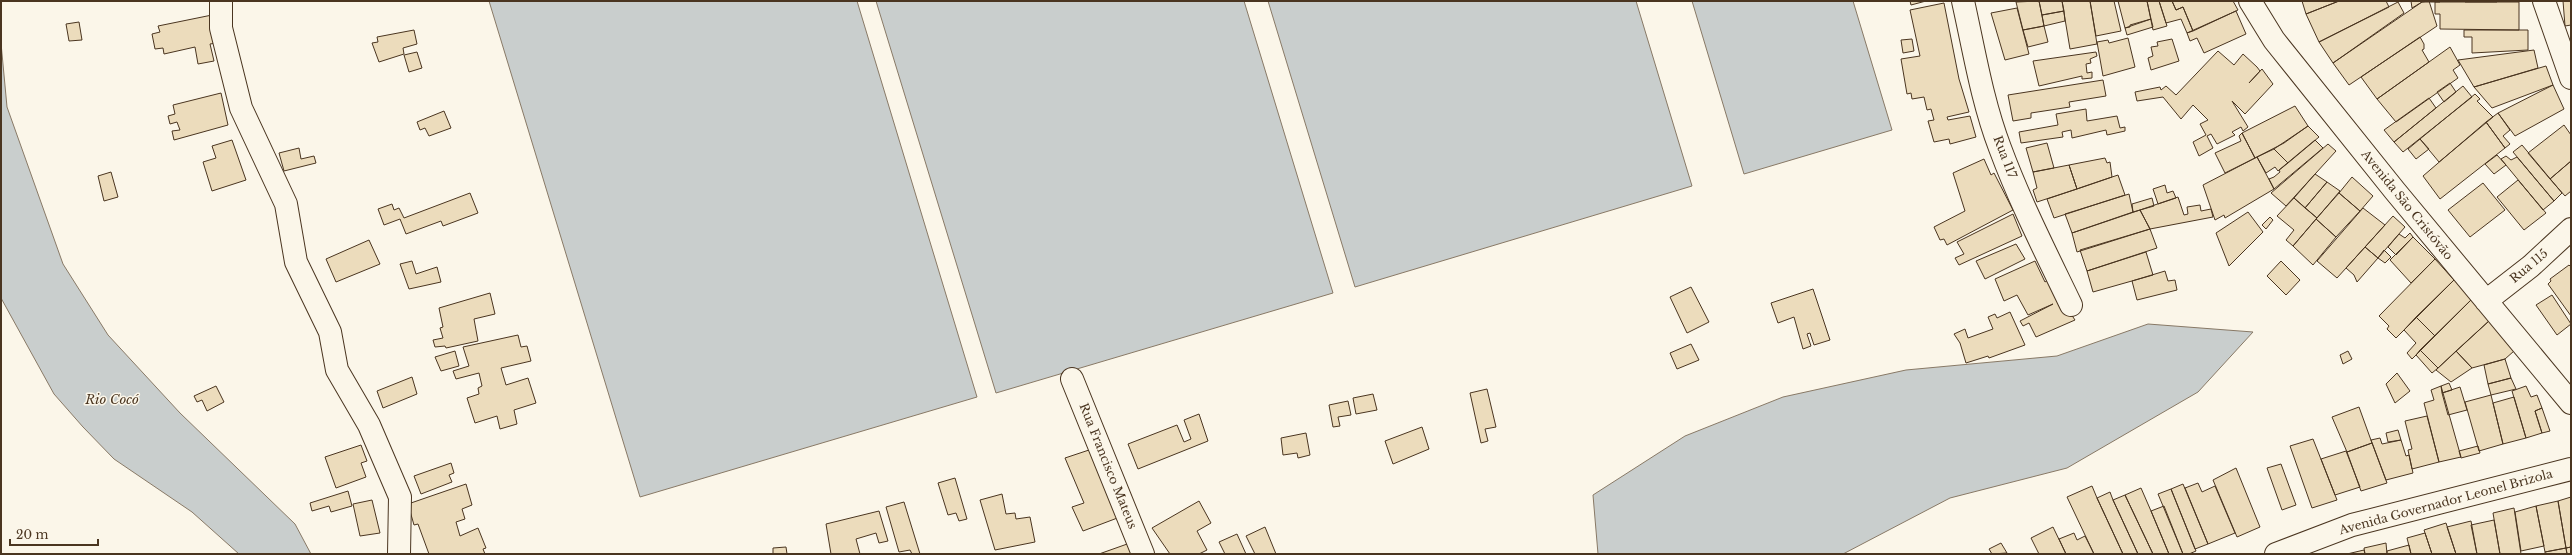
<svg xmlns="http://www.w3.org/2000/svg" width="2572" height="555" viewBox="0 0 2572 555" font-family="'Libre Baskerville',serif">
	<rect width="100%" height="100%" fill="#fbf6e9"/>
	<path fill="#c9cecd" stroke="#887966" d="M489 1H857L977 397 640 497Z
		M876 1H1244L1333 293 996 393Z
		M1268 1H1636L1692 186 1355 287Z
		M1692 1H1853L1892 130 1744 174Z
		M1 43 7 107 63 264 108 335 180 413 295 524 311 554H239L192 512 114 459 83 427 54 394 1 298Z
		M2148 324 2253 332 2198 392 2067 468 1950 498 1843 554H1598L1593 495 1685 436 1783 397 1906 370 2057 356Z"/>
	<path fill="#ecdcbc" stroke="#4a3520" d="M1910 1H1926L1911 5Z
		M2039 1H2062L2064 11 2042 15Z
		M2039 1 2044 26 2023 30 2016 2Z
		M2062 1H2090L2097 44 2070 49Z
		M2090 1H2114L2121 31 2096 36Z
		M2118 1H2147L2151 19 2125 28Z
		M2147 1H2159L2167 26 2153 30Z
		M2159 1H2172L2176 10 2183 7 2193 31 2187 33 2181 19 2166 23Z
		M2172 1H2233L2238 10 2193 31 2183 7 2176 10Z
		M2302 1H2339L2306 14Z
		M2339 1H2386L2389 7 2319 42 2306 14Z
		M2411 1H2440V2H2422L2412 8Z
		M2429 1 2437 26 2349 85 2333 63 2422 2Z
		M2497 1V2H2465V1Z
		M2563 1H2571V25L2565 26Z
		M2398 2 2404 13 2333 63 2319 42Z
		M2435 2H2519V30L2440 29V14H2435Z
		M1944 3 1959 79 1969 112 1947 117 1948 120 1970 116 1976 137 1950 144 1949 139 1934 142 1928 121 1934 120 1931 109 1927 110 1924 97 1912 99 1911 93 1907 94 1901 59 1920 56 1910 10Z
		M2017 8 2029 54 2005 60 1991 13Z
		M2064 11 2065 21 2044 26 2042 15Z
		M2236 11 2246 34 2204 53 2197 38 2190 41 2187 33Z
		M212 15 217 43 210 44 214 61 198 64 195 47 164 54 163 48 155 49 152 34 160 32 158 26Z
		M2151 19 2153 27 2127 35 2125 28 2130 27V25Z
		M79 22 82 40 69 41 66 24Z
		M2044 26 2048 42 2028 47 2023 30Z
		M414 30 417 44 403 48 404 54 379 62 372 43 378 42 377 37Z
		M2464 30H2528V50L2472 53V37H2464Z
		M2420 37 2424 44V49L2422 50 2429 62 2377 99 2361 77Z
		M2128 38 2135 67 2103 76 2097 42 2108 40 2109 43Z
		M1912 39 1914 51 1903 53 1901 40Z
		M2172 39 2179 61 2151 70 2148 58 2153 56 2151 47 2158 46 2157 42Z
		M2450 47 2460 65 2453 70 2458 78 2396 122 2377 99Z
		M2534 50 2538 68 2474 87 2458 60Z
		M2218 51 2234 65 2243 54 2257 67 2260 71 2249 83 2262 69 2273 84 2245 114 2232 101 2248 127 2243 131 2241 127 2232 132 2235 135 2217 144 2211 134 2207 136 2213 148 2199 156 2193 142 2206 135 2200 124 2208 120 2193 105 2181 119 2163 97 2137 101 2135 92 2160 87 2161 90 2166 86 2176 95Z
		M417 52 422 68 409 72 404 55Z
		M2096 52 2097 56 2090 59 2091 63 2086 64 2087 73 2092 72V78L2082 79V76L2039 86 2033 61Z
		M2546 66 2553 85 2492 108 2474 87Z
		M2103 80 2106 96 2069 102 2070 107 2031 113V118L2013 121 2008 95Z
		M2450 83 2456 92 2444 102 2437 92Z
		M2553 85 2564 109 2515 136 2498 113Z
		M2463 86 2472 97 2403 152 2394 142Z
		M221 93 228 125 174 140 172 131 180 130 177 122 170 124 168 116 175 114 173 105Z
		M2475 94 2480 99 2477 101 2493 117 2439 162 2420 139Z
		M2429 98 2436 108 2394 142 2384 130Z
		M2295 106 2308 126 2284 143 2255 158 2242 133Z
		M2086 109 2087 121 2117 116 2120 128 2125 127V131L2107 135 2106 130 2072 138 2071 130 2062 132 2063 137 2021 143 2019 132 2058 125 2056 114Z
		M444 111 451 128 429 136 425 128 420 130 417 122Z
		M2498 113 2510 130 2503 136 2510 144 2505 148 2486 122Z
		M2486 122 2505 148 2440 199 2423 176Z
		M2564 125 2571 135V161L2550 179 2528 153Z
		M2308 126 2319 137 2288 163 2274 149Z
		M2242 133 2255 158 2225 173 2215 153 2241 141 2239 136Z
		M2420 139 2429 149 2416 159 2408 149Z
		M232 140 246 180 212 191 203 162 216 158 212 146Z
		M2315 140 2323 148 2274 189 2269 179 2274 177 2280 172 2279 170Z
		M2047 143 2054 168 2033 172 2026 148Z
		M2328 144 2336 151 2286 206 2271 193Z
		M2522 145 2562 193 2554 201 2513 152Z
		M299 148 301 159 314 156 316 163 284 171 279 153Z
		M2274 149 2288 163 2278 171 2275 167 2266 173 2257 157Z
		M2497 155 2506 165 2494 174 2485 164Z
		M2506 156 2511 160 2517 157 2554 201 2543 210 2501 159Z
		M2257 157 2274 189 2225 218 2224 215 2215 220 2203 185Z
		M2105 158 2107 163 2110 162 2112 177 2077 189 2069 165Z
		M1984 159 1991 175 1994 173 2013 210 1947 245 1944 239 1940 240 1934 227 1965 211 1953 173Z
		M2571 161V191L2565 196 2550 179Z
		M2069 165 2077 189 2037 202 2033 190 2037 188 2033 172Z
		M111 172 118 197 104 201 98 176Z
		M2315 174 2327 182 2305 208 2294 198Z
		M2118 175 2125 195 2054 218 2047 199Z
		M2352 177 2373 196 2360 211 2339 193Z
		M2518 180 2546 213 2524 230 2497 197Z
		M2327 182 2340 191 2317 218 2305 208Z
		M2483 183 2505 210 2470 237 2448 210Z
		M2165 185 2167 193 2173 191 2176 198 2158 204 2153 189Z
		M470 193 478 213 443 226 441 221 406 234 400 219 384 225 378 209 392 204 394 210 399 208 404 218Z
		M2339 193 2360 211 2336 237 2316 219Z
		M2129 194 2133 212 2072 233 2065 214Z
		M2178 197 2184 215 2188 214 2187 207 2200 205 2201 211 2211 209 2213 217 2150 229 2140 210Z
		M2152 198 2154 206 2133 212 2132 204Z
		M2294 198 2317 218 2293 246 2286 240 2294 230 2277 216Z
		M2363 208 2385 225 2337 278 2317 261Z
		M2140 210 2150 229 2077 252 2072 233Z
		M2248 212 2263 232 2229 266 2216 233Z
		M2013 214 2022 236 1959 265 1955 258 1964 254 1957 242Z
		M2393 216 2405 227 2378 258 2365 247Z
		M2270 217 2273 220 2266 229 2262 225Z
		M2316 219 2336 237 2313 265 2293 246Z
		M2150 229 2157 248 2087 271 2080 250Z
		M2410 233 2413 237 2396 255 2388 247 2399 234 2405 238Z
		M2413 237 2435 259 2411 283 2390 260Z
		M369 240 380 264 336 282 326 259Z
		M2016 244 2025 259 1985 279 1976 261Z
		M2365 247 2378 258 2357 282 2354 275 2346 268Z
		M2384 250 2391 257 2385 263 2378 258Z
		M2146 252 2153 275 2093 292 2087 271Z
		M2435 259 2454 280 2396 338 2387 329 2389 326 2379 316Z
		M412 261 416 274 437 267 441 282 409 289 400 264Z
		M2035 261 2045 282 2048 280 2075 320 2036 337 2029 323 2023 326 2020 321 2053 304 2028 315 2017 295 2004 301 1995 279Z
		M2281 261 2300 280 2286 295 2267 276Z
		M2569 265 2571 267V316L2548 284 2551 281 2550 279Z
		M2165 271 2168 281 2175 280 2177 290 2137 300 2132 281Z
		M2454 280 2473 298 2435 336 2416 317Z
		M1691 287 1709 322 1687 333 1670 297Z
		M1813 289 1830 340 1814 345 1810 333 1807 334 1811 346 1803 349 1794 317 1778 323 1771 303Z
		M490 293 495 314 474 319 478 341 446 348 445 346 435 347 433 340 443 338 440 328 443 327 439 308Z
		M2552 295 2571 324 2557 335 2536 305Z
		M2475 296 2490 320 2438 368 2420 350Z
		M2010 312 2025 345 1989 358 1988 356 1966 363 1960 343 1954 334 1965 329 1968 338 1993 329 1988 317 1995 314 1997 318Z
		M2416 317 2435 336 2412 359 2407 353 2416 343 2404 330Z
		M2490 320 2514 351 2505 359 2472 368 2456 351Z
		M518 335 521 347 527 346 531 361 501 368 506 385 528 378 536 403 514 410 517 424 500 429 497 416 475 423 467 398 479 394 478 388 482 386 479 373 456 379 453 371 469 366 463 347Z
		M1691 344 1699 360 1677 369 1670 353Z
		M2420 350 2438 368 2432 373 2416 355Z
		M455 351 459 366 441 371 435 357Z
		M2348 351 2352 359 2343 364 2340 355Z
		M2456 351 2472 368 2451 382 2436 370Z
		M2505 359 2511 378 2488 384 2484 365Z
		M2397 373 2410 391 2395 403 2386 384Z
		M412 377 417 394 383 408 377 391Z
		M2511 378 2516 389 2491 395 2488 384Z
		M2449 383 2452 390 2442 393 2441 386Z
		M216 386 224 402 207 411 202 400 197 402 194 396Z
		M2441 386 2461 457 2439 462 2424 403 2434 400 2431 390Z
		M2526 386 2531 397 2537 395 2542 408 2535 411 2542 433 2526 438 2512 391Z
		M2460 387 2467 410 2448 415 2442 393Z
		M1487 389 1496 427 1485 429 1488 441 1481 443 1470 393Z
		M1373 394 1377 410 1356 414 1353 398Z
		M2491 395 2503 444 2479 451 2465 402Z
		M2514 397 2526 438 2503 444 2493 403Z
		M1348 401 1351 415 1338 417 1340 426 1333 427 1329 405Z
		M2359 407 2372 443 2347 452 2332 417Z
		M2542 408 2550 431 2542 433 2535 411Z
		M1199 414 1208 441 1138 469 1128 444 1177 425 1184 442 1191 439 1184 420Z
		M2427 416 2439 462 2412 469 2408 450 2412 449 2405 421Z
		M1422 427 1429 449 1393 464 1385 441Z
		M2398 430 2401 440 2388 442 2386 433Z
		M1306 433 1310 455 1298 458 1297 453 1283 455 1281 438Z
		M2380 438 2382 444 2401 440 2406 456 2409 455 2413 473 2386 480 2371 440Z
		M2313 439 2337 500 2312 508 2290 446Z
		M2372 443 2387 483 2361 491 2347 452Z
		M361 445 367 461 361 463 366 477 336 488 325 457Z
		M2478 446 2480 453 2461 458 2459 451Z
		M1089 450 1120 517 1083 531 1072 507 1084 503 1065 458Z
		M2346 451 2360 487 2335 495 2321 459Z
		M451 463 454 473 449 475 452 482 421 494 414 476Z
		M2281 464 2296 505 2282 510 2267 468Z
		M2236 468 2260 527 2237 537 2213 480Z
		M955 478 967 519 959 521 956 513 948 515 938 483Z
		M2198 483 2202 492 2215 486 2235 533 2208 544 2185 488Z
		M466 484 472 505 462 509 465 519 456 522 460 536 478 528 486 548 483 549 485 554H429L418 524 414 525 408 504Z
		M2183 484 2208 544 2195 549 2171 489Z
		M2092 486 2097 498 2123 554H2094L2067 497Z
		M2141 488 2151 511 2169 554H2153L2125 495Z
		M2171 489 2196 551 2189 554H2183L2158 494Z
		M348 491 352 506 331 512 329 506 312 511 310 503Z
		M2110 492 2113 500 2138 554H2123L2097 498Z
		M1002 494 1006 514 1015 513 1016 519 1030 517 1035 542 995 550 980 500Z
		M2125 495 2153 554H2138L2113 500Z
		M2571 497V547L2566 548 2558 501Z
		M372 500 380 533 360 536 353 504Z
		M1199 501 1211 523 1197 531 1207 550 1199 554H1170L1152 528Z
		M2558 501 2566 548 2545 552 2536 506Z
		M904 502 920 554H912L910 550 899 552 886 507Z
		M2164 506 2183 554H2169L2151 511Z
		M2536 506 2544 546 2521 551 2515 512Z
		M2514 508 2521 554H2500L2493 513Z
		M879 511 888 541 879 543 876 533 856 539 860 554H831L826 524Z
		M2494 520 2500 554H2477L2471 525Z
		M2471 521 2477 554H2456L2447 527Z
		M2446 523 2456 554H2432L2424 530Z
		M1265 527 1276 554H1255L1246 536Z
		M2053 527 2066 554H2039L2031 538Z
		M2074 533 2077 540 2085 536 2094 554H2066L2059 539Z
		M2425 533 2432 554H2411L2407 538Z
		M1237 534 1246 554H1225L1219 542Z
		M1130 543 1134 554H1099Z
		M2001 543 2007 553 1992 554 1989 549Z
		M2386 543 2387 554H2365L2364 548Z
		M2409 545 2411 554H2387V551Z
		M786 547 787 554H773V548Z
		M2571 547V554H2567L2566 548Z
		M2566 548 2567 554H2545V552Z
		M2364 550 2365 554H2347Z"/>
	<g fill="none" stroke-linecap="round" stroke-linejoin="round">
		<g stroke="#4a3520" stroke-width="24">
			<path id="street" d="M221 1V28L241 108 286 204 296 262 330 332 337 370 369 425 400 497 399 554
				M1963 1C1974 50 1982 101 2000 148 2020 202 2046 253 2071 305
				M2250 1 2274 40 2395 191 2571 403
				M2544 1 2571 78
				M2486 301 2531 266 2571 229
				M1072 379 1143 554"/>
		</g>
		<g stroke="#4a3520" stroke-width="24">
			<path id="secondary" d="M2276 554 2352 525 2571 469"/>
		</g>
		<use href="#street" stroke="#fbf6e9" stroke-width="22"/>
		<use href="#secondary" stroke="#fbf6e9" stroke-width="22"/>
	</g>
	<g text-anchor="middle" stroke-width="3" stroke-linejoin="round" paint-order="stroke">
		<g font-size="12" fill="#4a3520" stroke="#fbf6e9">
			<text transform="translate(2005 157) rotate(69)" y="4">Rua 117</text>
			<text transform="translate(2407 205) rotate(51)" y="4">Avenida São Cristóvão</text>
			<text transform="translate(2529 266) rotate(-40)" y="4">Rua 115</text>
			<text transform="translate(1108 466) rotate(68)" y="4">Rua Francisco Mateus</text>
			<text transform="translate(2446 502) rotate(-15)" y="4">Avenida Governador Leonel Brizola</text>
		</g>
		<g font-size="13" font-style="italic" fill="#4a3520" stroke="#fbf6e9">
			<text x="112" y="404">Rio Cocó</text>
		</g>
	</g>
	<rect width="2572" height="555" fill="none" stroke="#4a3520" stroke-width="4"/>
	<path d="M10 539v6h88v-6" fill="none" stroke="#4a3520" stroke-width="2"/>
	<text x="16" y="539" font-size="12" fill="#4a3520" stroke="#fbf6e9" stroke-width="3" paint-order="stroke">20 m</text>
</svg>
